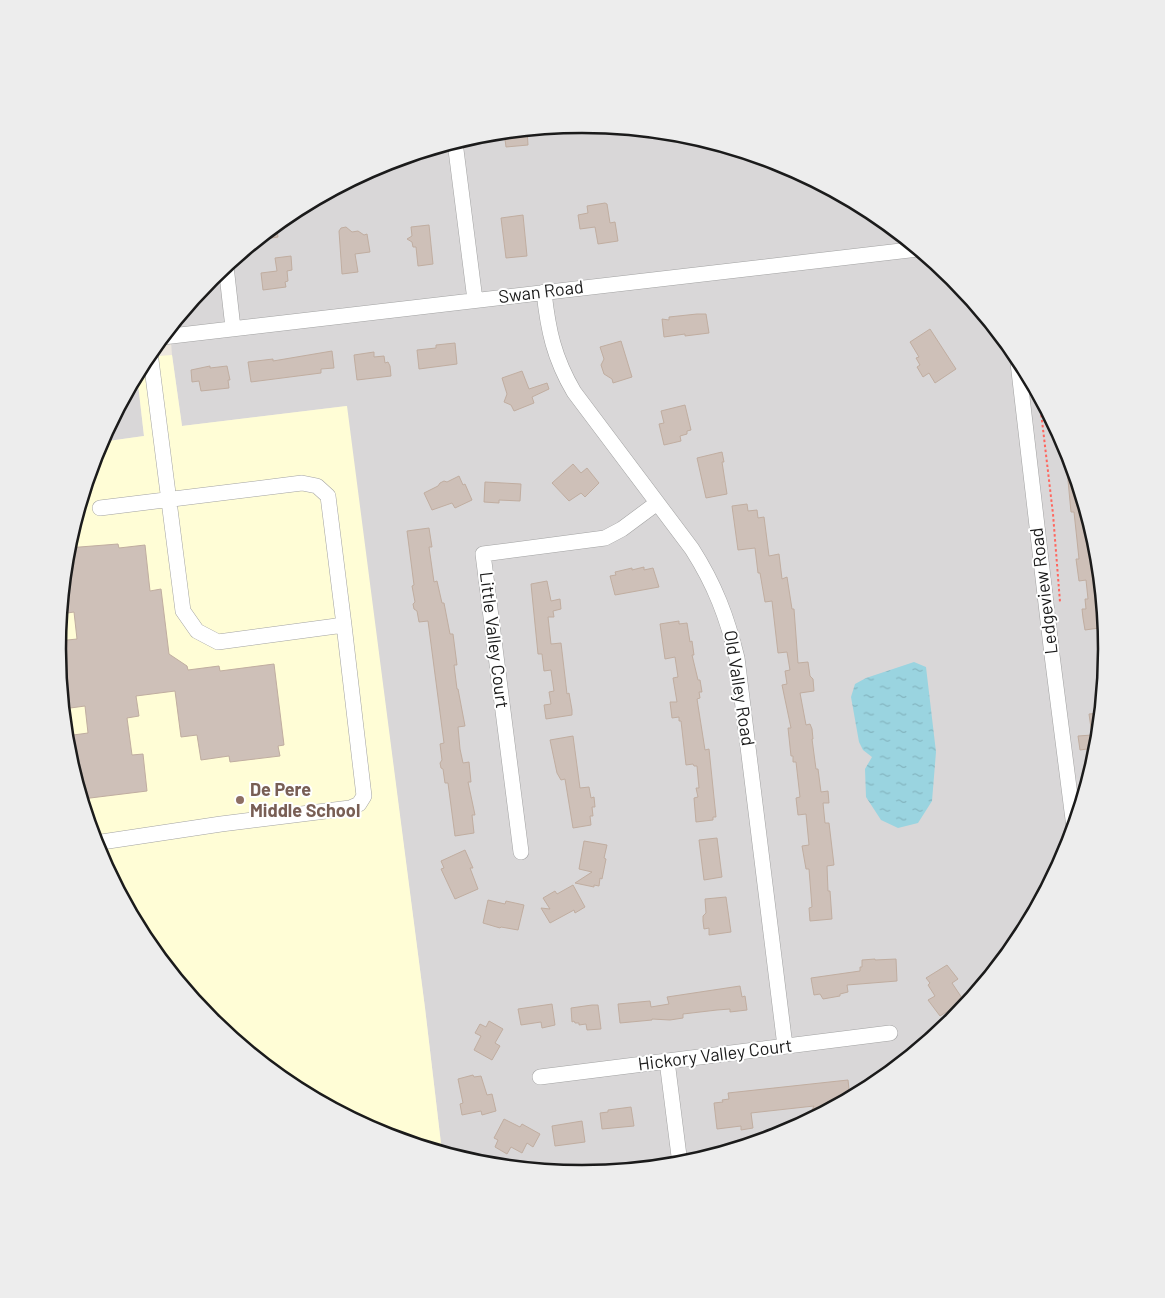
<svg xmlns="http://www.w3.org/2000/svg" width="1165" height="1298" viewBox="0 0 1165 1298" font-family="Barlow,sans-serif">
	<defs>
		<pattern id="water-ripples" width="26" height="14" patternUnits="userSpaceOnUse" patternTransform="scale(1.25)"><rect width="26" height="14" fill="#9ad4e0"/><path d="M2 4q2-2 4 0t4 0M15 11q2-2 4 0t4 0" fill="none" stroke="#84b5c0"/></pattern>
	</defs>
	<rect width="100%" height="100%" fill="#eee8df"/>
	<path fill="#d9d7d8" d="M583 124 685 134 784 164 874 213 954 278 1019 358 1068 448 1097 547 1107 649 1097 752 1067 850 1019 941 954 1020 874 1086 783 1134 685 1164 582 1174 480 1164 442 1152 425 1008 346 406 182 426 172 355 170 328 211 278 291 212 382 164 480 134Z
		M137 375 144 436 101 442Z"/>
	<path fill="#fffdd6" d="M172 355 182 426 347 406 425 1008 442 1152 381 1134 291 1085 211 1020 146 940 97 850 68 751 58 649 68 546 98 448 101 442 144 436 137 375 146 357Z"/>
	<path fill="url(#water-ripples)" d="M914 662 926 667 936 752 932 801 918 823 898 828 881 820 866 797 865 769 872 757 863 750 859 742 851 697 855 684 866 678Z"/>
	<path fill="#cec0b8" stroke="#c0ada0" d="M527 130 528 145 506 147 504 132Z
		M605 203 607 204 610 223 615 222 618 241 598 244 595 227 580 229 578 215 588 213 587 206Z
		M523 215 527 256 506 258 501 218Z
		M276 225 278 237 258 240Z
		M429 225 433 264 418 266 416 247H413L412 242 407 239 412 236 411 227Z
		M346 227 352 232 358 231 364 235 367 234 370 252 355 254 358 272 342 274 339 231 341 228Z
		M291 256 292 270 287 271 288 281 285 282 286 287 263 290 261 273 277 271 275 258Z
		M697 314H706L709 333 685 336V334L664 337 662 319 669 320V317Z
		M930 329 956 369 935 383 929 373 923 377 917 367 920 365 916 358 919 357 910 342Z
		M621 341 632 377 613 383 612 379 604 374 601 365 604 359 600 347Z
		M455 343 457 364 419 369 417 350 436 348V345Z
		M332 351 334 368 321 369V373L251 382 248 362 273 359V361Z
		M374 352V357L384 356 385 363 388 362 390 366 391 376 357 380 354 355Z
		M210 366V368L227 366 230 380H228L229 388 201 391 199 381 192 382 191 370Z
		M522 371 529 389 547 383 549 389 532 397 534 403 514 411 511 405 504 402 507 394 502 378Z
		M685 405 691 430 687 431V434L680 436 681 441 664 445 659 424 664 423 661 411Z
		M722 452 724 462H722L727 494 706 498 697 458Z
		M1071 458 1097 547 1100 571 1094 572 1096 590 1102 589 1105 623 1098 624 1099 628 1085 630 1083 618 1082 609H1086L1085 599H1088L1086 580 1079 581 1076 559H1079L1077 540 1074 512H1071L1066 459Z
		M573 464 581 473 587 468 599 483 585 497 581 493 569 501 552 483Z
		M459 476 463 485 465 484 472 500 455 508 452 503 432 510 424 493 438 486 440 483 444 481 447 482Z
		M485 482 521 484 520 501 499 500V503L484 502Z
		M747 504 748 511 757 510 758 518 764 517 769 556 779 554 782 579 787 577 792 609H794L798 663 808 662 810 676 813 679 814 691 800 693 806 725 810 724 812 729 813 739H812L816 769H818L821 792 828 791 829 803H823L825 823H829L834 865 827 866 828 891H830L832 919 810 921 809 908 812 907 809 869H806L802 846 809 845 806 814 798 815 796 798 800 797 796 762H793V756H791L788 728H791L782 685 787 684 785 671 790 670 787 652 778 653 772 601 765 602 760 573H758L755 548 738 550 732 506Z
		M429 528 432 547H429L434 582 437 581 442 603H444L450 634H453L457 665H454L457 689H458L465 726 458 727 460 749 463 763 469 762 471 782H468L475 815H472L474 833 455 836 448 783H445L443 769 441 768 440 763 442 760 440 744 444 743 428 621 419 622 417 611 414 609 413 604 415 602 412 586 414 585 407 531Z
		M118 544 119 548 145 545 150 591 161 589 169 654 187 666 188 670 219 666 220 671 274 664 284 745 278 746 280 756 230 762 229 756 201 760 197 735 181 737 175 691 136 696 139 716 127 718 132 755 143 754 147 791 82 799 68 751 66 736 88 733 85 706 63 709 58 649V641L77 639 74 612 61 614 67 548Z
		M644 567V570L653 568 659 587 615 595 610 576 616 575 615 572 632 568V570Z
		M547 581 551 601 560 599 561 609 553 611 554 617H548L551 644 561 643 567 694 569 693 572 710V715L546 719 544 705 551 704 549 692 554 691 551 670 544 671 542 654H538L531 584Z
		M679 621V624L687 623 690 642 692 641 694 655H692L698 680H700L702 692H699L700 698 697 699 705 750 709 749 716 817H713V820L696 822 694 798 698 797 696 788H699L697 766H694L693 764 686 765 681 721H679V717L672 718 670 702H677L673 678 678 677 675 657 665 659 660 624Z
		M1101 713 1098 749 1094 748 1080 750 1078 736 1092 735 1089 714Z
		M573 736 580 788 589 787 591 798 594 797 595 807H592L593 816H590L591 825 573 828 565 779 561 780 557 773 550 740Z
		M717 838 722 877 704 880 699 840Z
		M584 841 607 845 604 858 606 859 602 879 600 878 599 886 594 885V887L575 883 592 872 579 869Z
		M465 850 473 868H470L478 889 455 899 441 869 444 868 441 861Z
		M573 885 585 907 575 913 574 910 550 923 541 908 550 909 543 898 555 891 557 894Z
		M726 897 731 932 709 935V928L704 929 703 921V916L706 913 705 899Z
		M488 900 505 904 506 901 524 905 518 930 501 927 500 928 483 923Z
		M875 959V960L896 959 897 981 847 985 848 992 840 994V996L823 999 820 994 814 995 811 978 860 971V967H862V960Z
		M947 965 958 979 952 983 964 1001 940 1016 928 1000 935 996 928 985 930 983 926 978Z
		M740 986 742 997 745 996 747 1010 730 1012V1009L717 1010 683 1014V1018L670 1020 652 1019V1020L620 1023 618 1004 650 1001 651 1007 669 1004 667 997Z
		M552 1004 555 1025 542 1028 541 1022 521 1025 518 1009Z
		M592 1005H598L601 1029 587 1030 586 1024 579 1025V1023H575L574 1021 572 1022 571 1008Z
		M489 1021 503 1029 495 1043 500 1046 492 1060 474 1050 481 1036 475 1033 480 1024 486 1027Z
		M473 1075 474 1077 481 1076 487 1095 492 1094 496 1111 482 1115 481 1111 462 1115 460 1104 463 1103 458 1079Z
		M848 1080 850 1098 827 1102 828 1108 812 1110 814 1106 751 1113 753 1128 741 1130V1126L717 1129 714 1103 723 1102 722 1100 729 1099 728 1093Z
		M631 1107 634 1126 602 1129 600 1113 608 1112V1110Z
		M504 1119 520 1127 522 1124 540 1134 533 1147 527 1143 522 1153 511 1147 507 1154 495 1147 498 1140 494 1138Z
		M582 1121 585 1142 555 1146 552 1126Z"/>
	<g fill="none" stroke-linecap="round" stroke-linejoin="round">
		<g stroke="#a2a2a2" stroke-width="16">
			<path id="minor" d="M455 142 475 300
				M226 266 233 328
				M544 292C548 330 554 358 574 392L692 549C715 585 727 617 737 658L785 1046
				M163 337 918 249
				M150 352 183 611 197 631 218 642 344 625
				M1017 354 1052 655 1074 827
				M95 843 221 824 350 808 359 804 364 796 344 625 328 496 317 486 302 483 100 508
				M521 852 483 554 605 538 622 529 657 503
				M667 1061 680 1164
				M540 1077 890 1033"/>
		</g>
		<path stroke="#ff665e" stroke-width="2" stroke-dasharray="2.5 2.5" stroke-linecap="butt" d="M1039 395 1053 514 1060 602"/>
		<use href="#minor" stroke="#fff" stroke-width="15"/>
	</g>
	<circle fill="#8d6e63" stroke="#fff" stroke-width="2" cx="240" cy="800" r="5"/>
	<g text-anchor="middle" stroke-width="4" stroke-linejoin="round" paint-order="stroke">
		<g font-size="18" fill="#1b1b1b" stroke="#fff">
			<text transform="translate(541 292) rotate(-7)" y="6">Swan Road</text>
			<text transform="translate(1044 591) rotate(-97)" y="6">Ledgeview Road</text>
			<text transform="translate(494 640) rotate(83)" y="6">Little Valley Court</text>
			<text transform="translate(739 688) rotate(81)" y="6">Old Valley Road</text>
			<text transform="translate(715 1055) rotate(-7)" y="6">Hickory Valley Court</text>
		</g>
		<g font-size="18" font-weight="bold" fill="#785e54" stroke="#fff" text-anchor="start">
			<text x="250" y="796">De Pere<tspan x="250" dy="21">Middle School</tspan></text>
		</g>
	</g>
	<path d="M0 0H1165V1298H0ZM66 649a516 516 0 1 1 1032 0a516 516 0 1 1-1032 0Z" fill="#ededed" fill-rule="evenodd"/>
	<path fill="none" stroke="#1b1b1b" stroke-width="2.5" d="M66 649a516 516 0 1 1 1032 0a516 516 0 1 1-1032 0Z"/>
</svg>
